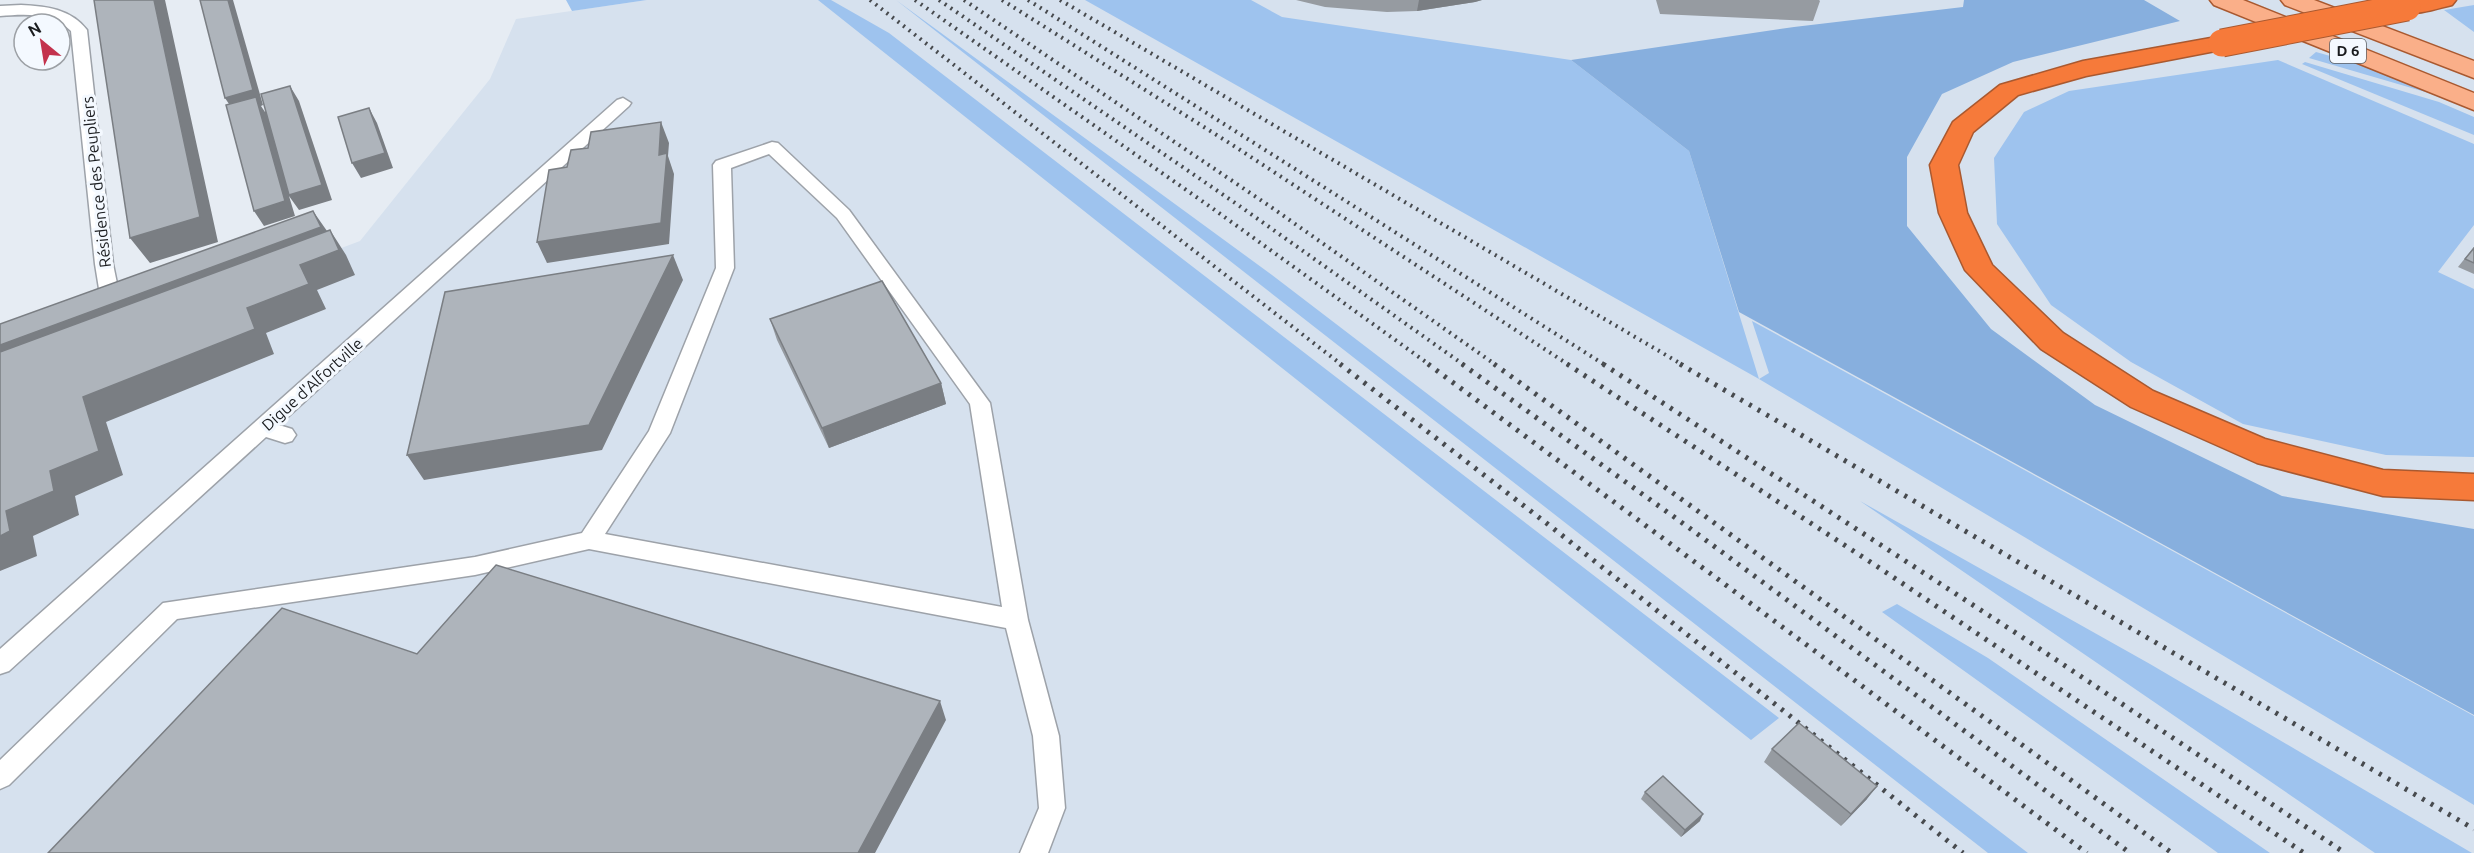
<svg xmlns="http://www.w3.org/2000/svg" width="2474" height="853" viewBox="0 0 2474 853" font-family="Ubuntu,sans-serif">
	<rect width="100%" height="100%" fill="#e6ecf3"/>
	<path fill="#d6e1ee" d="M647 0H2474V853H0V376L360 241 490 79 516 19Z"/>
	<path fill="#9ec3ee" d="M566 0H647L572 11Z
		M818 0H831L889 33 1779 718 1751 740Z
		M896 0 1272 275 2028 853H1988Z
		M1085 0H1251L1282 17 1571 60 1689 151 1759 379 1769 373 1752 321 2474 716V805L1759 379Z
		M2474 5V32L2444 10Z
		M2316 52 2366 66 2439 96 2309 58Z
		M2278 60 2474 144V225L2438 272 2474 289V457L2386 455 2243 424 2131 362 2051 305 1997 224 1994 158 2024 112 2069 91Z
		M2305 62 2439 102 2474 117V135L2302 64Z
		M1860 501 2150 664 2472 853H2375Z
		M1897 604 1988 658 2270 853H2218L1882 612Z"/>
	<path fill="#87afde" d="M1964 0H2144L2180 21 2013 62 1942 94 1907 157V226L1991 329 2095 405 2282 496 2474 529V715L1739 312 1689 151 1571 60 1794 27 1963 7Z"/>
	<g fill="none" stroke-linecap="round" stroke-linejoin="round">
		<g stroke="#9da2a9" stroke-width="3">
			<path id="service" d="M21 5C46 6 71 9 87 30L113 264 120 298C114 307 101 312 91 309L88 304 91 299 100 295 95 264 71 31C52 12 25 14 0 16V6Z
				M623 98 631 103 629 106 279 425 292 429 296 435 292 441 285 443 266 437 9 671 0 674V649L617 100Z
				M772 142 778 143 849 210 990 403 1028 620 1059 736 1065 808 1048 853H1020L1039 808 1033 736 1006 628 589 549 475 575 177 619 9 785 0 789V760L163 603 475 557 582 533 649 431 716 268 713 165 716 161ZM769 154 837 218 970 404 1002 607 605 534 670 433 734 268 731 168Z"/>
		</g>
		<g stroke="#a95930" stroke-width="3">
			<path id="primary" d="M2210 0H2243L2474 93V110L2214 5Z
				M2281 0H2314L2474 61V78L2285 5Z"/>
		</g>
		<g stroke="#a95930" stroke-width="3">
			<path id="motorway" d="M2407 0H2456L2452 5C2436 9 2415 16 2399 12L2395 7 2399 2Z
				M2222 36 2231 38 2234 43 2231 48 2086 76 2018 95 1973 132 1958 165 1967 213 1992 265 2063 333 2153 391 2265 439 2383 470 2474 474V500L2383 496 2257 463 2131 407 2041 349 1965 270 1939 213 1930 165 1953 122 2000 85 2083 61Z"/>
		</g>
		<use href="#service" fill="#fff" fill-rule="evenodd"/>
		<use href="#primary" fill="#faaf89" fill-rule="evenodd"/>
		<use href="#motorway" fill="#f67a3a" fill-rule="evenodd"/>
		<path stroke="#474a4e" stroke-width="4" stroke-dasharray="2 5" stroke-linecap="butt" d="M870 0 1342 365
			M915 0 1212 208 1430 365
			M939 0 1241 207 1464 365
			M964 0 1271 207 1496 365
			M1002 0 1231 144 1569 365
			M1028 0 1605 365
			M1060 0 1683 365"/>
		<path stroke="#474a4e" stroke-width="5" stroke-dasharray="3 7" stroke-linecap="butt" d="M1340 364 1554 529 1963 853
			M1428 364 2087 853
			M1462 364 1688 527 2130 853
			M1494 364 2172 853
			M1567 364 1878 567 2304 853
			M1603 364 2019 635 2345 853
			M1680 364 2474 829"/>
		<g stroke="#a95930" stroke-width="29" stroke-linecap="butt">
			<path id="motorway-bridge" d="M2222 43 2407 7"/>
		</g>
		<use href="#motorway-bridge" stroke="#f67a3a" stroke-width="27"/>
	</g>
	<path fill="#969ba1" d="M1296 0H1482L1475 2 1417 11 1387 12 1325 7Z
		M1656 0H1819L1820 1 1813 21 1660 14Z
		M2474 247V274L2458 267Z
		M770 319 941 383 946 404 829 448 777 340Z
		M1772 749 1867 799 1841 826 1764 762Z
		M1645 792 1700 821 1681 837 1641 799Z"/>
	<path fill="#7a7e83" d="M154 0H165L218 242 150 263 130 238Z
		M228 0H233L263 105 261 106 265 112 290 86 299 101 332 200 299 210 289 196 295 216 264 226 254 211 235 113 225 98Z
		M1419 0H1482L1475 2 1417 11Z
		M369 108 377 123 393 168 361 178 352 163Z
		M661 122 669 143 668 156 674 174 669 244 547 263 537 242 659 155Z
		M313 211 327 231 0 373V345Z
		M330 230 346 255 355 275 317 290 326 309 266 333 274 354 106 422 123 475 75 496 79 515 33 536 37 556 0 571V536L6 511 50 471 83 397 247 308 300 265Z
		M673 255 683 280 602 450 424 480 407 455Z
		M941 383 946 404 829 448 822 428Z
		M940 701 946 720 875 853H858Z
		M1877 786 1867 799 1841 826 1851 814Z
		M1703 814 1700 821 1681 837 1685 830Z"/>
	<path fill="#aeb4bb" stroke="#7a7e83" stroke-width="1.5" d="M94 0H154L200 217 130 238Z
		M200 0H228L253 90 225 98Z
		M290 86 322 185 289 195 261 94Z
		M256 97 285 201 254 211 226 105Z
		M369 108 385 153 352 163 338 117Z
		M661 122 659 155 667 153 661 223 537 242 549 170 567 167 571 150 588 148 591 132Z
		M313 211 321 227 0 345V324Z
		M330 230 339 250 300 265 309 284 247 308 255 329 83 397 99 451 50 471 54 491 6 511 10 531 0 536V352Z
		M2474 248V263L2465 259Z
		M673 255 589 425 407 455 445 292Z
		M882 281 941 383 822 428 770 319Z
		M496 565 940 701 858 853H48L282 608 417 654Z
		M1799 723 1877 786 1851 814 1772 749Z
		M1663 776 1703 814 1685 830 1645 792Z"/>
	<g text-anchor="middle" stroke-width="6" stroke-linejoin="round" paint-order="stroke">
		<rect fill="#f4f9ff" stroke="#5b5e62" stroke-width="1.5" x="2330" y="39" width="36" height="24" rx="4.5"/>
		<g font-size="15" font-weight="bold" fill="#191b1e">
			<text x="2348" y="56">D 6</text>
		</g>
		<g font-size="16" fill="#191b1e" stroke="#f4f9ff">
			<text transform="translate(96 182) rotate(-96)" y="6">Résidence des Peupliers</text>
			<text transform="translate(312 384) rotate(-42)" y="6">Digue d'Alfortville</text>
		</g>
	</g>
	<g transform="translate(42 42) rotate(330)"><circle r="28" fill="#f4f9ff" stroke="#9ca0a5" stroke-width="1.5"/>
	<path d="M0-4.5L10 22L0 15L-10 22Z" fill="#c3324d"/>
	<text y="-9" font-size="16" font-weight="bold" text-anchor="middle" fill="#191b1e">N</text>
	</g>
</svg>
